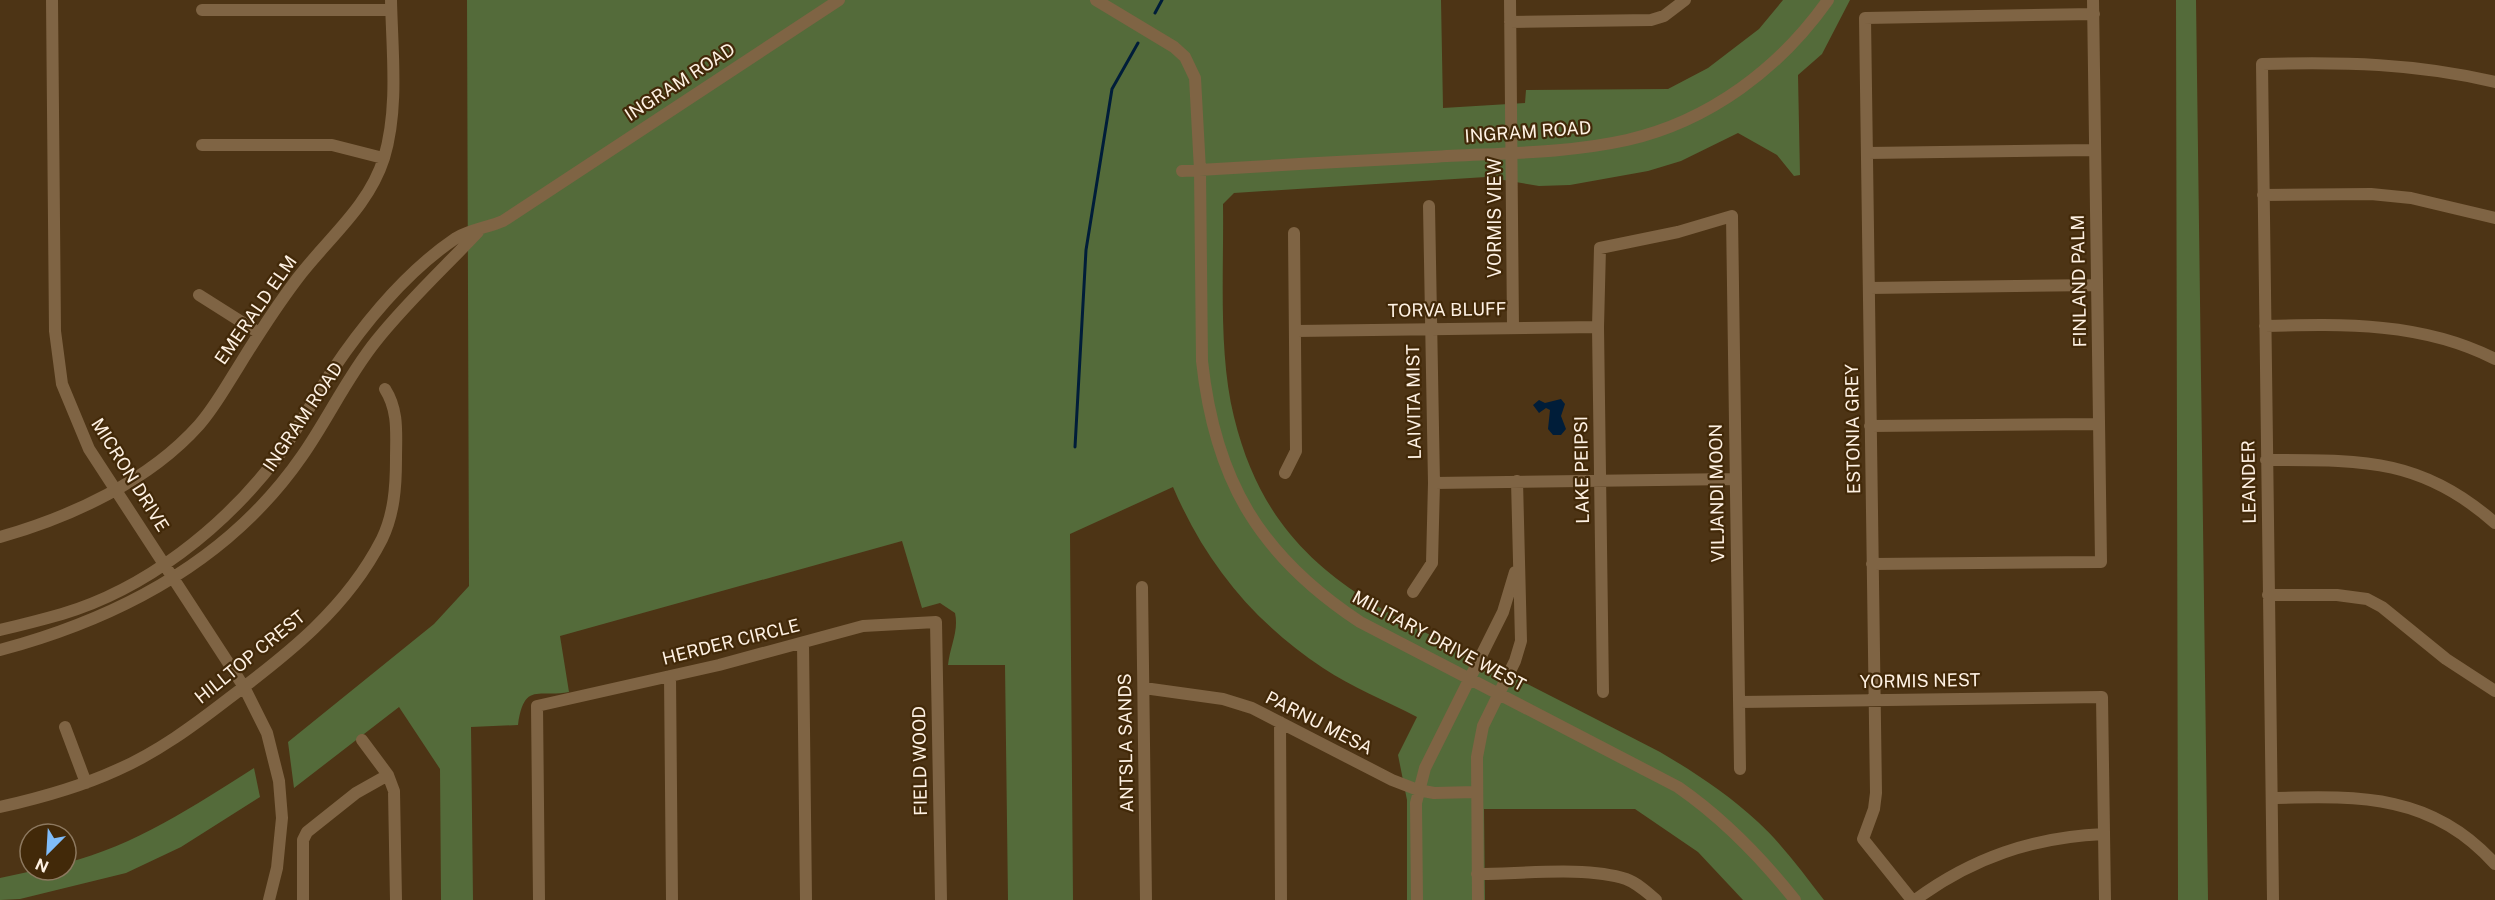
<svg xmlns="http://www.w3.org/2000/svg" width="2495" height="900" viewBox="0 0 2495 900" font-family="'Public Sans',sans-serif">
	<rect width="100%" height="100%" fill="#4d3415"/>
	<path fill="#546b3a" d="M467 0H1441L1443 108 1525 103 1526 90 1668 89 1708 68 1759 29 1783 0H1850L1822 54 1798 75 1800 175 1794 176 1777 155 1738 133 1681 161 1648 171 1570 185 1539 186 1486 177 1234 193 1223 204C1224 271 1218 352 1234 417 1269 561 1364 602 1486 663 1544 692 1602 722 1660 752 1694 772 1728 794 1758 822 1783 845 1803 873 1824 900H1743L1698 852 1635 809H1484L1485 900H1407V800L1398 755 1417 717C1386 701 1352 687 1323 668 1254 622 1206 564 1173 487L1070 534 1073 900H1008L1005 665H948C950 646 959 631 955 613L940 603 922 608 902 541 560 636 569 692C539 698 524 681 518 725L471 727 473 900H441L440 769 399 707 294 788 288 742 434 624 469 586Z
		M2176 0H2196L2208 900H2178Z
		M254 768 260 797 181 847 126 873 20 899 0 900V878L37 870H66V863C134 846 196 805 254 768Z"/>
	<path fill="#001d39" d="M1561 399 1565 404 1561 416 1566 429 1561 435H1553L1548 429 1550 410 1546 408 1539 413 1533 405 1539 400 1545 403Z"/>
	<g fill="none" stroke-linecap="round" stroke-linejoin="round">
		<path stroke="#001d39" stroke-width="3" d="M1155 13 1162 0
			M1075 447 1086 250 1112 89 1138 43"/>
		<path stroke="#7f6444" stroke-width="12" d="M52 0 55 331 62 384 89 449 244 687 267 733 279 781 282 818 277 868 269 900
			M1096 0 1174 47 1185 57 1195 78 1200 170 1202 361C1215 481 1260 556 1360 622L1678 787C1724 819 1760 856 1795 900
			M1510 0 1513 327
			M202 10H391
			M1510 22 1651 20 1664 16 1685 0
			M202 145H332L383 158
			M1867 153 2095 150
			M1182 171C1265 166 1349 161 1432 157 1496 153 1564 154 1627 140 1710 121 1780 68 1828 0
			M2263 195 2371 194 2411 198 2495 218
			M1869 288 2097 285
			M199 295 259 333
			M2265 326C2344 324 2423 322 2495 359
			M1296 331 1598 327
			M1870 426 2099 424
			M2266 460C2359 460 2421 457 2495 523
			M1285 473 1296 451 1294 233
			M1434 483 1734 479
			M0 537C71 517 149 481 199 425 214 408 225 388 237 369 256 338 275 308 297 279 328 238 368 208 384 158 399 108 392 51 391 0
			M1872 564 2101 562 2093 0
			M1142 587 1146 900
			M1413 592 1432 563 1434 483 1429 206
			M2268 595H2337L2367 599 2382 607 2446 659 2495 691
			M0 630C21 625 41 620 62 614 146 589 223 528 276 459 297 431 313 400 332 371 365 322 407 271 456 238 469 230 489 227 503 221L839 0
			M803 643 806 900
			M0 650C120 618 230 560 302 456 328 419 347 377 376 341 406 303 444 268 478 232
			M670 676 672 900
			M1144 688 1223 699 1252 708 1392 780 1418 790 1434 793 1476 792
			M1603 692 1598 327 1600 248 1678 232 1732 216 1740 769
			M1739 702 2102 697 2105 900
			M1280 722 1281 900
			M65 727 86 783
			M362 740 388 775 394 791 396 900
			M2272 798C2358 796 2432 793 2495 864
			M0 807C40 798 80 787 117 770 158 752 193 726 228 699 288 654 347 608 382 539 394 514 396 487 396 459 396 434 399 411 385 389
			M1477 874C1520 874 1587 866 1626 879 1637 883 1647 892 1656 900
			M303 900V840L307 832 356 793 388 775
			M539 900 537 706 719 665 863 626 936 622 941 900
			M1417 900 1416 803 1425 768 1503 612 1515 572
			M1478 900 1477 757 1483 726 1515 661 1521 641 1517 481
			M1912 900 1863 839 1874 809 1876 793 1865 18 2094 14
			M1915 900C1972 858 2033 837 2104 834
			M2273 900 2262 64C2344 62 2415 63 2495 82"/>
	</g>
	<g text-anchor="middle" stroke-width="4.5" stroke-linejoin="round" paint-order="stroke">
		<g font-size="18" fill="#fef1e3" stroke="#422909">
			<text transform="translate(680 82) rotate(-33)" y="6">INGRAM ROAD</text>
			<text transform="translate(1528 132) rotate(-4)" y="6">INGRAM ROAD</text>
			<text transform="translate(1495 218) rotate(-90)" y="6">VORMIS VIEW</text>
			<text transform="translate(2079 281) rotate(-91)" y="6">FINLAND PALM</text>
			<text transform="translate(256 310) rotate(-55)" y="6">EMERALD ELM</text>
			<text transform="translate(1447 310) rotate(-1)" y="6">TORVA BLUFF</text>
			<text transform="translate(1414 402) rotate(-91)" y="6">LAIVITA MIST</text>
			<text transform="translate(303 417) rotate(-56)" y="6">INGRAM ROAD</text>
			<text transform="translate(1853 429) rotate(-91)" y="6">ESTONIA GREY</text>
			<text transform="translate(1582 470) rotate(-91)" y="6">LAKE PEIPSI</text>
			<text transform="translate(130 475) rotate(58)" y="6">MICRON DRIVE</text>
			<text transform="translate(2249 482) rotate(-91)" y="6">LEANDER</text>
			<text transform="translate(1717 493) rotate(-91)" y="6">VILJANDI MOON</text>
			<text transform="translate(1439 641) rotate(28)" y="6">MILITARY DRIVE WEST</text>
			<text transform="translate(731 642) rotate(-14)" y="6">HERDER CIRCLE</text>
			<text transform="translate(250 657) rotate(-39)" y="6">HILLTOP CREST</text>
			<text transform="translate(1920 681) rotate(-1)" y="6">YORMIS NEST</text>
			<text transform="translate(1319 723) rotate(27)" y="6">PARNU MESA</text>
			<text transform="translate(1126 743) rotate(-91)" y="6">ANTSLA SANDS</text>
			<text transform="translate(920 761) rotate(-91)" y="6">FIELD WOOD</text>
		</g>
	</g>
	<g transform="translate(48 852) rotate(204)"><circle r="28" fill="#422909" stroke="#8d7960" stroke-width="1.5"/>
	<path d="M0-4.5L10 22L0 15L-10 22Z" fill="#80bdfa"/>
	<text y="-9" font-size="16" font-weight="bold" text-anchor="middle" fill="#fef1e3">N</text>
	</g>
</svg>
